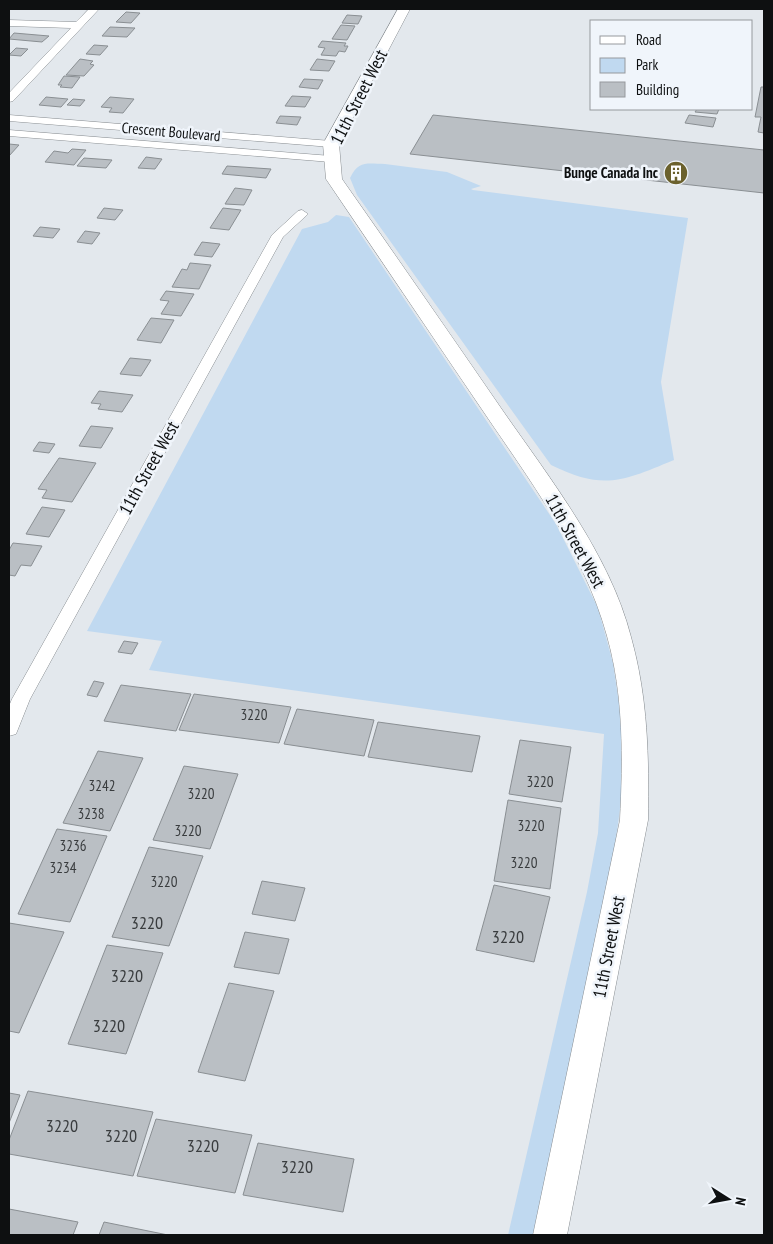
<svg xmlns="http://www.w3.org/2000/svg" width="773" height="1244" viewBox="0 0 773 1244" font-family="'PT Sans Narrow',sans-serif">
	<rect width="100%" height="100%" fill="#e3e8ed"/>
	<path fill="#c0d9f0" d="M385 164 447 172 481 186 471 189 473 190 688 218 661 382 674 460C623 481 604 491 551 465L357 195 350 178C359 160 367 164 385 164Z
		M336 215 349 217 556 524 598 608 613 663 623 730 622 794 613 861 533 1235H508L587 892 598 833 604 734 149 670 162 641 87 631 302 229 328 222Z"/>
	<path fill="#babfc4" stroke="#8a8f93" d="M126 12 140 13 131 23 116 22Z
		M347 15 362 16 358 24 342 23Z
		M341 25 355 26 347 40 332 39Z
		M110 27 135 28 127 37 102 36Z
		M14 33 49 36 42 42 9 39Z
		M322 41 346 43 344 46H348L345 52 339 51 336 56 321 55 325 48 318 47Z
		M94 45 108 46 100 55 86 54Z
		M16 48 28 49 21 56 9 55Z
		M80 59 93 61 90 64 94 65 84 76 66 75Z
		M317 59 335 61 329 71 310 70Z
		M64 76 80 77 72 88 60 87 62 85H58Z
		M304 79 323 80 318 89 299 87Z
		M761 87H764V133L758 132 761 117H755Z
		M292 96 311 97 305 107 285 106Z
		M46 97 68 99 61 107 39 105Z
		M110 97 134 99 123 113 109 112 112 108 101 107Z
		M73 99 85 100 80 106 67 105Z
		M697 109H719L717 114 695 112Z
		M433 115 764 150V193L410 154Z
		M689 115 716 118 713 127 685 123Z
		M280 116 301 117 297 125 276 123Z
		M9 144 19 145 9 156Z
		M72 149 86 150 74 165 45 162 54 151 68 153Z
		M146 157 162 159 155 169 138 168Z
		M84 158 112 160 106 168 77 166Z
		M227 166 271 169 266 178 222 174Z
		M235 188 252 190 244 205 225 204Z
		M104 208 123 210 115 220 97 218Z
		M223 208 241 210 229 230 210 228Z
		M40 227 60 229 53 238 33 236Z
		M85 231 100 233 92 244 77 242Z
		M202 242 220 244 212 257 194 255Z
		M190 263 211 265 199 289 172 287 182 269 187 270Z
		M166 291 194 294 181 316 161 314 169 301 160 300Z
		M151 318 174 320 161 343 137 340Z
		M130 358 151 360 141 376 120 374Z
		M99 391 133 395 122 412 98 409 101 404 91 403Z
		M91 426 113 428 101 448 79 446Z
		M39 442 55 444 49 453 33 451Z
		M59 458 96 463 72 502 42 498 47 490 38 489Z
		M42 507 65 510 49 537 26 534Z
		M13 543 42 546 31 566 21 565 15 576 9 575V550Z
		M124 641 138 643 132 654 118 652Z
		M94 681 104 683 97 697 87 695Z
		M121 685 191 694 176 731 104 721Z
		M194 694 291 707 279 743 179 730Z
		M297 709 374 720 364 756 284 744Z
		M378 722 480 736 472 772 368 757Z
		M520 740 571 747 562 802 509 794Z
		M98 751 143 758 110 831 63 823Z
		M184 766 238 774 210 849 153 840Z
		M508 800 561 808 550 889 494 881Z
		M57 829 107 836 70 922 18 914Z
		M149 847 203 856 169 946 112 937Z
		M262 881 305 888 295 921 252 914Z
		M494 885 550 897 534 962 476 950Z
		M9 923 64 932 19 1033 9 1031Z
		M245 932 289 939 279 974 234 967Z
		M107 945 163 953 126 1054 68 1044Z
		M229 983 274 991 245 1081 198 1072Z
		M28 1091 153 1112 133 1176 9 1154V1140Z
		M9 1093 20 1095 9 1123Z
		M156 1119 252 1135 235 1193 137 1176Z
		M258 1143 354 1159 343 1212 243 1195Z
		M9 1209 78 1222 73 1235H9Z
		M104 1222 168 1235H99Z"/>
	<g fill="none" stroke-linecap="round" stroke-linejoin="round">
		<g stroke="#888d91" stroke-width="1">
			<path id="minor" d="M89 9H99L13 101 9 102V93L71 28 9 26V20L76 22Z
				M9 115 331 141 337 144 331 147 9 121Z
				M9 130 331 156 337 159 331 162 9 136Z
				M302 210 308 214 283 237 30 699 16 734 9 736V706L12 699 272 235 298 211Z"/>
		</g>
		<g stroke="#888d91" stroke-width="1">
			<path id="secondary" d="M398 9H410L339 144 342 179C396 256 450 334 503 411 551 480 610 555 631 637 648 698 649 757 648 820L567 1235H533L620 820C623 758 624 696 607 636 584 552 529 479 481 408 429 332 378 255 326 179L323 144Z"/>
		</g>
		<use href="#minor" fill="#fff" fill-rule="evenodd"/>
		<use href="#secondary" fill="#fff" fill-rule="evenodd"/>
	</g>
	<defs>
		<g id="building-disc" transform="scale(1.25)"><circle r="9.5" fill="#6b612d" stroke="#f0f5fb"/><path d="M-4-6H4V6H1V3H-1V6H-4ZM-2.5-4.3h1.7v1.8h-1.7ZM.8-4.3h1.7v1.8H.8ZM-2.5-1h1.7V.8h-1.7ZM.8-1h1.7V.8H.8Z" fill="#fff"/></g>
	</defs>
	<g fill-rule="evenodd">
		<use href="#building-disc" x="676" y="173"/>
	</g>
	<g text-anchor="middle" stroke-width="5" stroke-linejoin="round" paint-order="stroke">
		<g font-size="15" fill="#0e1011" stroke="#f0f5fb">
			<text transform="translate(171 132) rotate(5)" y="5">Crescent Boulevard</text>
		</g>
		<g font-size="15" font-weight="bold" fill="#0e1011" stroke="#f0f5fb" text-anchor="end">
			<text x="658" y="178">Bunge Canada Inc</text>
		</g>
		<g font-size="15" fill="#393c3e">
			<text x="254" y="720">3220</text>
			<text x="540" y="787">3220</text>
			<text x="102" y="791">3242</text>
			<text x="201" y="799">3220</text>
			<text x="91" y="819">3238</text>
			<text x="531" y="831">3220</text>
			<text x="188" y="836">3220</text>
			<text x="73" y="851">3236</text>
			<text x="524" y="868">3220</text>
			<text x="63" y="873">3234</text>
			<text x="164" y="887">3220</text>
		</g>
		<g font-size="18" fill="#0e1011" stroke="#f0f5fb">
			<text transform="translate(359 97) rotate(-63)" y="6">11th Street West</text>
			<text transform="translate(149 468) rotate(-61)" y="6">11th Street West</text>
			<text transform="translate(575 541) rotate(61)" y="6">11th Street West</text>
			<text transform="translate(609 947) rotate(-79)" y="6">11th Street West</text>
		</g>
		<g font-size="18" fill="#393c3e">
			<text x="147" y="929">3220</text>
			<text x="508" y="943">3220</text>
			<text x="127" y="982">3220</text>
			<text x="109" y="1032">3220</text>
			<text x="62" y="1132">3220</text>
			<text x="121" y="1142">3220</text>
			<text x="203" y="1152">3220</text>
			<text x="297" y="1173">3220</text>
		</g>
	</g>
	<rect width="773" height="1244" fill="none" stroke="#0e1011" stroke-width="20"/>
	<rect x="590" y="20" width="162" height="90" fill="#f0f5fb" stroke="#96999d"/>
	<rect x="600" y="36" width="25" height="8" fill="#ffffff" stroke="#96999d"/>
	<text x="636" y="45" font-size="15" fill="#0e1011">Road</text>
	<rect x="600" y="58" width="25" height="15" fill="#c0d9f0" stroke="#96999d"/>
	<text x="636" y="70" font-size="15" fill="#0e1011">Park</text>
	<rect x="600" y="82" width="25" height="15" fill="#babfc4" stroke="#96999d"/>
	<text x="636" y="95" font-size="15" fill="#0e1011">Building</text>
	<g transform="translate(728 1199) rotate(101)" stroke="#f0f5fb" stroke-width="4" paint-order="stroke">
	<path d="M0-4L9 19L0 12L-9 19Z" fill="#0e1011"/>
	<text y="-8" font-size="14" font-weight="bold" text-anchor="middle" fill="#0e1011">N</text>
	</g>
</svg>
